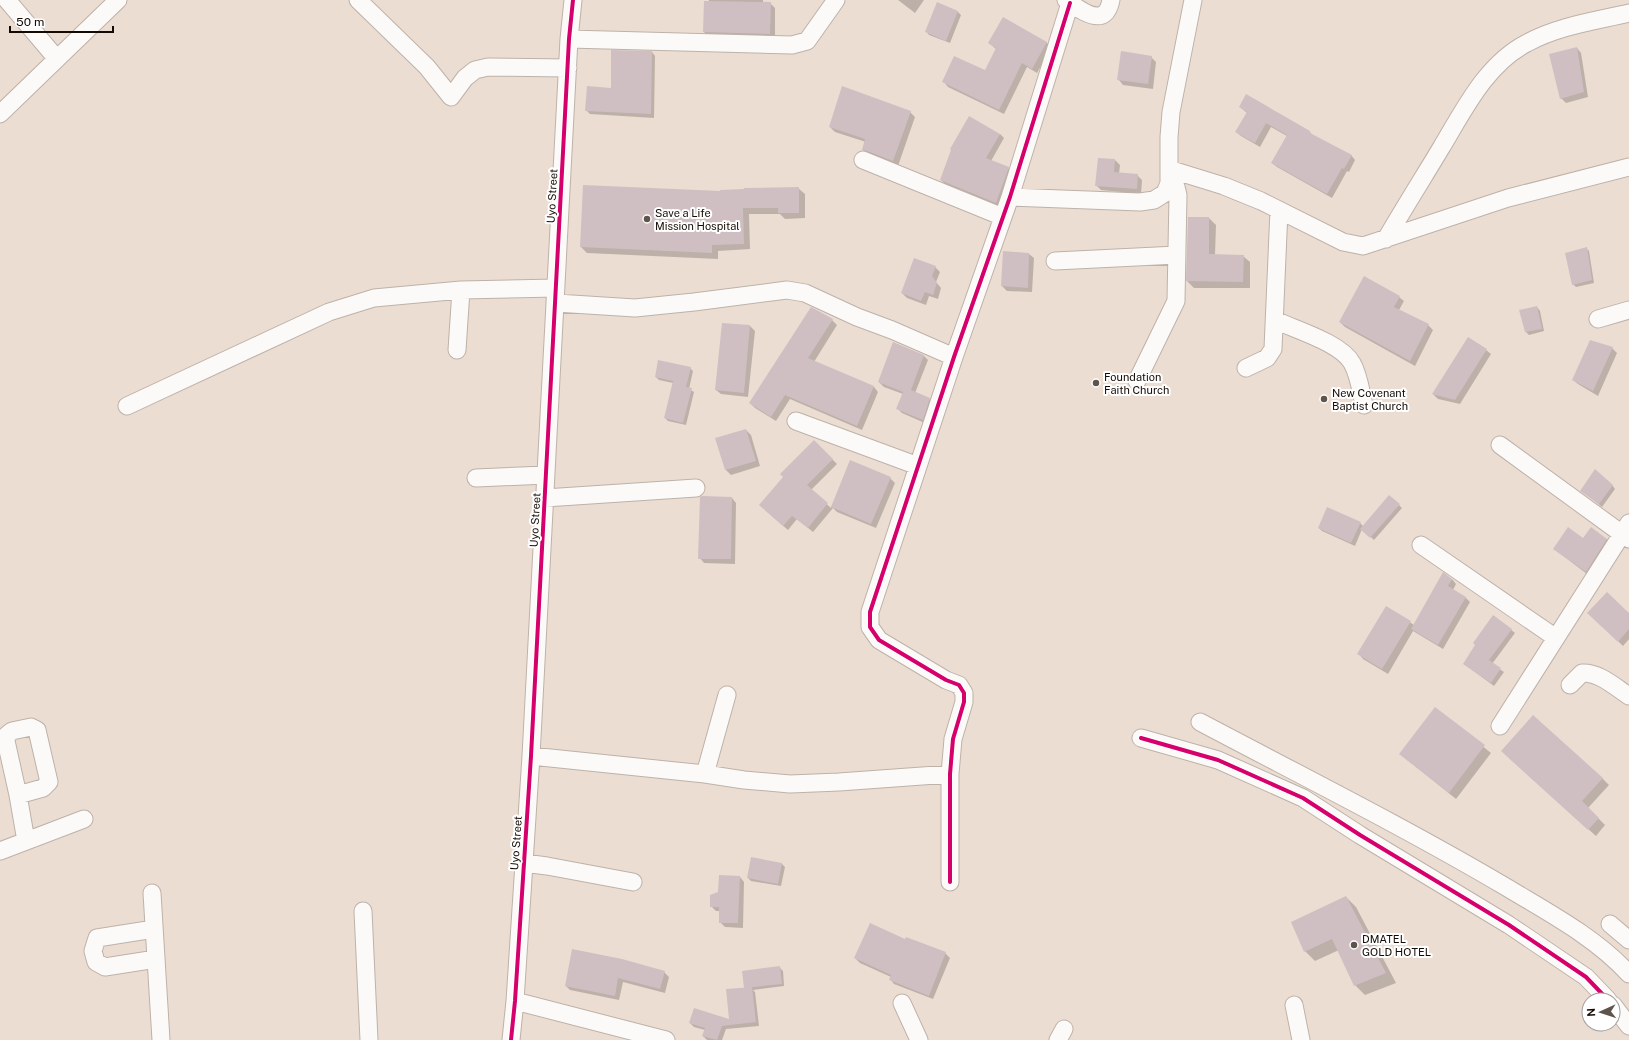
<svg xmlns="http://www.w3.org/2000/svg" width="1629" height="1040" viewBox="0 0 1629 1040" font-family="'Public Sans',sans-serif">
	<rect width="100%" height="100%" fill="#ecddd2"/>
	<path fill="#0003" d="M709 0H763V3H770L775 8V38L709 37 704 32Z
		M898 0H924L915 13Z
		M937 4 958 12 961 15 950 43 929 35 926 31Z
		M1003 18 1047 43 1051 48 1037 73 1027 67 1004 114 948 87 944 82 986 72 996 49 989 43Z
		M1577 48 1581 53 1588 97 1566 103 1561 98Z
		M652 52 655 56 654 118 590 114 586 110 612 89Z
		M1151 57 1156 62 1153 89 1123 85 1119 80Z
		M1240 107 1310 132 1313 136 1351 155 1355 160 1349 172 1347 171 1332 198 1277 167 1272 163 1287 136 1271 127 1260 147 1241 136 1236 132 1247 113Z
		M910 112 915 117 898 166 868 155 863 150 866 142 835 132 830 127Z
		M1000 134 1004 138 991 161 1008 168 1012 172 1000 207 945 184 941 180Z
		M1115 160 1120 165 1119 174 1137 175 1142 180 1141 194 1101 190 1096 185Z
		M798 188 805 194V218L785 219 780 214H749L750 249 718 251V259L587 253 581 247 721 192Z
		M1209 218 1216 225 1215 255 1243 256 1250 262V288H1194L1187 281Z
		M1586 248 1589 251 1594 283 1576 287 1573 284Z
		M1004 252 1029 254 1034 258 1032 292 1007 291 1002 286Z
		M935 267 940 272 936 282 941 288 938 299 929 296 926 305 907 298 902 293Z
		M1399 297 1404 301 1399 310 1428 325 1433 330 1415 366 1345 327 1340 322Z
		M1537 307 1540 311 1544 331 1529 335 1526 332 1521 311Z
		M832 320 837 325 814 362 874 387 878 392 862 430 790 399 776 421 755 408 750 403Z
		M723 324 750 326 755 331 748 397 721 394 716 390Z
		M894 343 924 356 928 360 915 393 929 399 934 403 927 424 902 413 897 408 903 394 884 387 879 382Z
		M1612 348 1617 353 1598 396 1578 384 1573 380Z
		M1486 350 1491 354 1460 404 1438 399 1433 394Z
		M690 368 693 371 689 389 694 392 686 425 668 421 665 418 673 383 659 380 656 377Z
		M746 430 751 435 760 466 731 475 726 470 716 439Z
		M814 441 837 464 811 490 831 508 851 462 890 478 895 483 876 528 837 512 833 508 813 532 797 519 788 530 765 510Z
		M1612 485 1615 489 1602 507 1585 493Z
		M732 498 736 503 735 564 704 563 700 558Z
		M1399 505 1402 508 1374 540 1362 529 1355 546 1322 531 1319 528 1360 523 1363 526Z
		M1583 539H1607L1611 544 1591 577 1554 549Z
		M1452 579 1456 584 1453 590 1465 597 1470 602 1443 649 1413 631 1388 674 1363 659 1359 654 1387 607 1414 625Z
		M1589 613 1629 615V639L1623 646Z
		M1494 616 1515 633 1492 664 1504 672 1494 686 1464 664Z
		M1435 708 1491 753 1456 799 1400 754Z
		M1509 758 1602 778 1609 785 1588 808 1605 825 1596 836Z
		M782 864 785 867 781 886 751 881 748 878Z
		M740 877 744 882 743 928 725 927 720 922V911H716L711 906 719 893Z
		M1346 897 1356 907 1396 983 1365 995 1355 985 1339 950 1315 961 1305 951Z
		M905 941 945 953 950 958 933 999 894 984 890 979 891 977 860 963 855 958Z
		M573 950 664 972 669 977 665 993 623 982 619 1000 570 990 566 986Z
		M780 968 783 971 784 986 753 990 755 992 759 1026 726 1029 722 1040H707L703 1036 705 1030 694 1027 690 1023 730 1020 746 988Z"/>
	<path fill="#cfbfc3" d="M704 1 771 2 770 34 703 32Z
		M937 2 958 11 946 41 925 32Z
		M1003 17 1047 42 1032 69 1022 63 999 110 942 82 954 56 985 70 996 48 988 43Z
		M1577 47 1584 92 1560 99 1549 54Z
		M611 50 652 51 651 114 585 111 587 86 611 88Z
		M1121 51 1152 56 1148 84 1117 80Z
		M842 86 911 111 893 161 867 151 862 150 865 139 829 127Z
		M1246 94 1310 131V133L1352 155 1344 169 1342 168 1327 194 1271 163 1287 135 1266 123 1255 143 1235 132 1247 112 1239 107Z
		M969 116 1000 134 986 158 1009 167 996 203 940 180 951 150 950 149Z
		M1098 158 1115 159 1114 172 1138 174 1137 189 1095 186Z
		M583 185 720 191V190L744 189V188L799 187V213H778V208H743L744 244 712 245V253L580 247Z
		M1188 217H1209V254L1244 255 1243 282 1186 281Z
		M1587 247 1592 280 1572 285 1565 253Z
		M1003 251 1029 253 1028 288 1001 286Z
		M914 258 936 266 932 276 937 283 933 295 925 292 921 301 901 293Z
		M1364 276 1400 296 1394 307 1429 324 1410 361 1339 322Z
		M1537 306 1542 329 1525 332 1519 310Z
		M811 307 833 319 808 358 874 386 857 426 785 395 771 417 749 403Z
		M722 323 750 325 744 393 715 390Z
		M1468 337 1487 349 1455 400 1432 394Z
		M1590 340 1613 347 1593 391 1572 380Z
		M893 342 924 355 911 390 930 398 923 420 896 409 903 392 878 382Z
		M658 360 691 367 686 387 692 388 683 423 664 418 673 381 655 377Z
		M746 429 756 461 725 470 715 438Z
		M814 440 833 459 807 485 828 503 808 528 792 516 783 526 759 505 783 477 780 474Z
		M850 460 891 477 871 524 831 507Z
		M1595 469 1613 485 1599 504 1580 491Z
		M1389 495 1400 504 1370 538 1360 529Z
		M702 496 732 497 731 559H698L700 497Z
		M1327 507 1361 522 1351 543 1318 528Z
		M1568 527 1583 538 1591 527 1607 539 1586 572 1553 549Z
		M1443 572 1452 579 1448 586 1466 597 1438 645 1411 629Z
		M1607 592 1629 613V629L1618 642 1587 613Z
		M1386 606 1411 621 1382 669 1357 654Z
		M1493 615 1512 629 1489 660 1501 668 1491 683 1463 664 1475 645 1473 643Z
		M1435 707 1485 745 1449 793 1399 754Z
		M1533 715 1603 778 1582 801 1599 818 1588 830 1501 751Z
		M751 857 782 863 778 884 747 878Z
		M719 875 740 876 738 923H719V907H710V895L718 892Z
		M1346 896 1386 973 1354 986 1332 939 1304 952 1291 922Z
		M870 923 905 939 906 937 946 952 929 996 889 980 891 975 854 958Z
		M572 949 622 959 665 971 660 989 618 978 615 996 565 986Z
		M780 966 782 984 744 988 742 971Z
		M752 987 756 1022 722 1026 717 1040 702 1036 705 1028 689 1023 694 1008 729 1019 726 989Z"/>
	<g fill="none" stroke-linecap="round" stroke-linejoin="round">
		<g stroke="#bdb2a9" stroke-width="19">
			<path id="minor" d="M7 0 57 59
				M358 0 427 67 451 97 465 78 475 70 488 67 568 68
				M1066 0C1074 6 1094 21 1104 14 1108 11 1110 5 1111 0
				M569 39 792 45 807 41 836 0
				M0 114 118 0
				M863 160 1003 217
				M1169 169 1224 186 1261 201 1343 242 1363 246 1508 198 1629 167
				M1010 197 1140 202 1154 200 1165 193 1169 183V137L1171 112 1193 0
				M1386 239C1404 208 1423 178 1441 148 1464 110 1486 64 1527 43 1558 26 1595 21 1629 13
				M1055 261 1177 255
				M556 303 635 308 694 302 787 290 805 293 857 317 892 330 954 357
				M1598 319 1629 310
				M1275 320C1296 330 1341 343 1352 363 1359 375 1361 392 1364 405
				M457 350 461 290
				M1246 368 1267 358 1273 349 1279 210
				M1137 381 1176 301 1178 195 1176 187 1169 183
				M127 406 329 312 374 298 461 290 556 288
				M796 421 918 466
				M1500 445 1629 539
				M476 478 546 475
				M545 498 696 488
				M1421 545 1556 638
				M1570 685 1582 673C1599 672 1615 687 1629 696
				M1200 722C1302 776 1406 828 1506 887 1549 913 1595 937 1629 974
				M1500 726 1629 523
				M1141 738 1218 760 1303 798 1360 835 1509 925 1586 977 1608 1000
				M531 756 705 774 744 780 790 784 839 782 950 774
				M705 774 727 695
				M18 795 43 788 49 782 37 730 31 727 12 731 7 735 6 741 18 795 26 841
				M0 851 84 819
				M524 863 547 866 633 882
				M950 882V774L953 739 964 702V693L959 685 946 680 879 640 870 627V612L954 357 1010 197 1070 3
				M152 893 161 1040
				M363 911 369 1040
				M1610 924 1629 940
				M154 929 97 938 93 951 96 962 105 967 156 959
				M515 1001 666 1040
				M902 1003 919 1040
				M1294 1005 1301 1040
				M1613 1005 1629 1026
				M511 1040 515 1001 531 756 569 39 573 0
				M1058 1040 1064 1029"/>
		</g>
		<use href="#minor" stroke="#fcfaf8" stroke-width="17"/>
		<g stroke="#fff" stroke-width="6">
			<path id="cycleway" d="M1141 738 1218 760 1303 798 1360 835 1509 925 1586 977 1608 1000
				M950 882V774L953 739 964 702V693L959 685 946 680 879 640 870 627V612L954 357 1010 197 1070 3
				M511 1040 515 1001 531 756 569 39 573 0"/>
		</g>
		<use href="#cycleway" stroke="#d6006c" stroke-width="4"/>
	</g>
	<g fill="#5f544c" stroke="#fff" stroke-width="1.5">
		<circle cx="647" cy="219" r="4"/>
		<circle cx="1096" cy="383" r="4"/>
		<circle cx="1324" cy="399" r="4"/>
		<circle cx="1354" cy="945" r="4"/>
	</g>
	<g text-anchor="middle" stroke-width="4" stroke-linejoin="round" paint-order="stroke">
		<g font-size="11" fill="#130a04" stroke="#fff">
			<text transform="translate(552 196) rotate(-87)" y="4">Uyo Street</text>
			<text transform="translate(535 520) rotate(-87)" y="4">Uyo Street</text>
			<text transform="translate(516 843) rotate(-86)" y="4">Uyo Street</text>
		</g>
		<g font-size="11" fill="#130a04" stroke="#fff" text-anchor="start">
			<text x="655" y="217">Save a Life<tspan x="655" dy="13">Mission Hospital</tspan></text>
			<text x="1104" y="381">Foundation<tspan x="1104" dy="13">Faith Church</tspan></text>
			<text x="1332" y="397">New Covenant<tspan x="1332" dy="13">Baptist Church</tspan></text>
			<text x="1362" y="943">DMATEL<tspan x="1362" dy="13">GOLD HOTEL</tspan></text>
		</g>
	</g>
	<g transform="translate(1601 1012) rotate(267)"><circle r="19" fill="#ffffff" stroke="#a19d9b"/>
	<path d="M0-3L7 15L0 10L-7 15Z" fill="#5f544c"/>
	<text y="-6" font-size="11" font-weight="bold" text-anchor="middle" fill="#130a04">N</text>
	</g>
	<path d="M10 26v6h103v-6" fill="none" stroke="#130a04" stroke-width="2"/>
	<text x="16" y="26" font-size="12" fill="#130a04" stroke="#ffffff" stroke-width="3" paint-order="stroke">50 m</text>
</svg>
